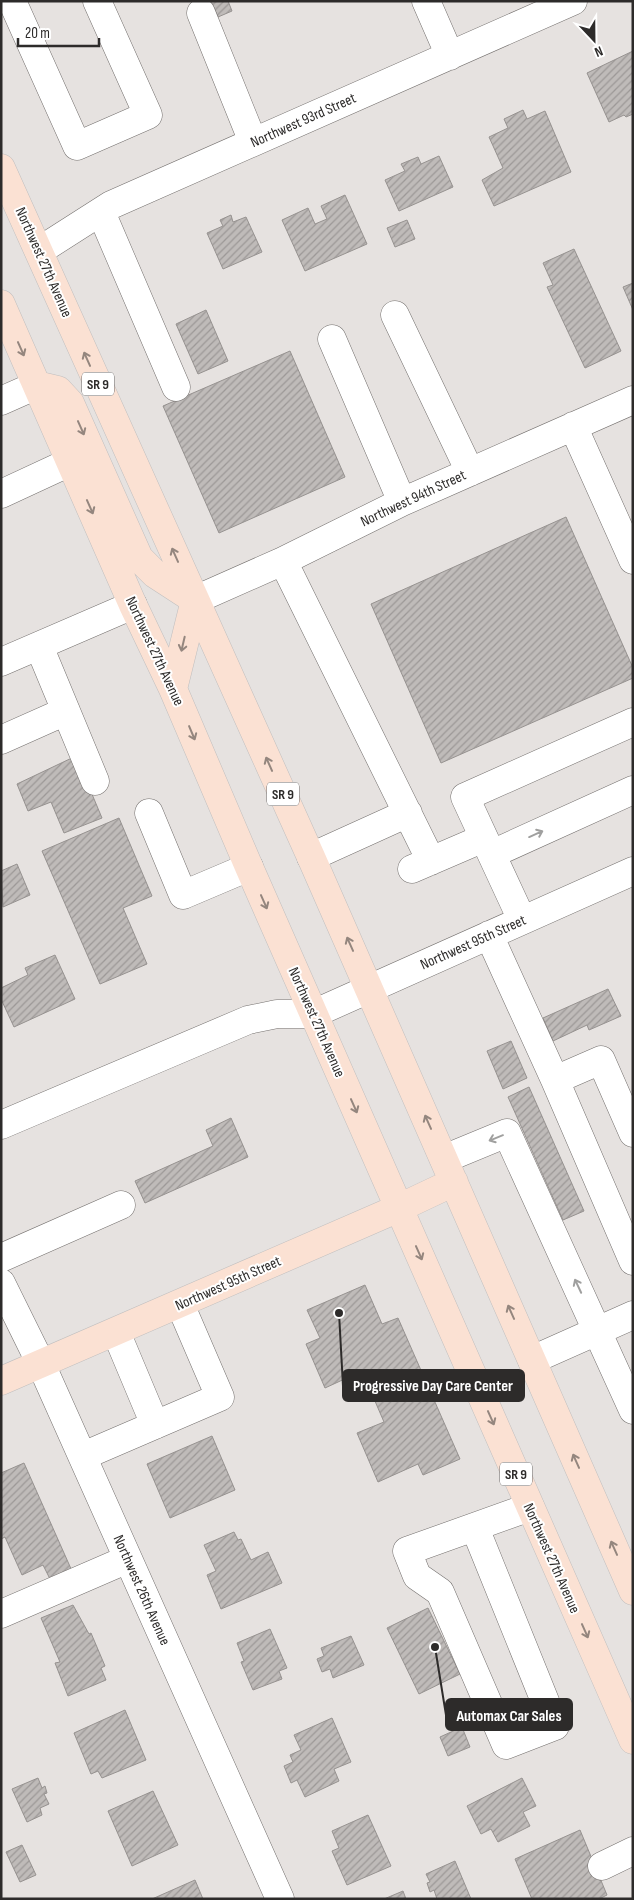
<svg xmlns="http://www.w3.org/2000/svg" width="634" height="1900" viewBox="0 0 634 1900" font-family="'Sofia Sans Condensed',sans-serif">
	<defs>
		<pattern id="building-hatch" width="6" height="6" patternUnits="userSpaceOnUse" patternTransform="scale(1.25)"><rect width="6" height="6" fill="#bfbbb9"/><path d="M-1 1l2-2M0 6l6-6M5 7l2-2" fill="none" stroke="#9c9897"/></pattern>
	</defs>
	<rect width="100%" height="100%" fill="#e6e2e0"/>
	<path fill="url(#building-hatch)" stroke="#969290" d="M211 1H228L232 11 218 17Z
		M633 51V114L626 117 624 115 609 122 587 73Z
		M523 110 527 119 545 111 571 172 494 206 482 180 503 168 489 137 508 128 504 119Z
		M439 156 453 187 399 211 385 180 405 171 401 164 418 157 421 164Z
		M345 195 367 244 305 271 282 220 308 208 315 224 327 219 321 206Z
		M231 215 233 222 246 217 262 252 223 269 207 233 223 226 220 220Z
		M407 220 415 239 395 247 387 228Z
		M574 249 621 351 585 368 547 287 553 285 543 263Z
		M633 283V310L623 287Z
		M206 310 228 361 198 374 176 324Z
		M290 351 345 477 219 533 163 406Z
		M566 517 633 668V678L441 763 371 604Z
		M76 756 102 818 64 833 51 802 28 811 17 784Z
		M119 818 152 896 123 908 147 964 100 984 42 851Z
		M17 864 30 895 3 907 1 871Z
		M55 955 75 999 14 1027 1 999V988L28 975 25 968Z
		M608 989 621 1016 589 1030 587 1025 553 1041 543 1018Z
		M511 1041 527 1078 503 1089 487 1051Z
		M529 1087 584 1211 563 1220 508 1097Z
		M231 1118 248 1157 145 1203 135 1181 213 1146 206 1130Z
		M365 1285 382 1324 398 1318 460 1459 423 1475 418 1464 378 1482 357 1433 384 1422 362 1371 325 1388 306 1344 320 1338 307 1310Z
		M212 1436 235 1490 170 1518 147 1464Z
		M24 1463 72 1571 51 1581 43 1565 22 1575 5 1537 1 1539V1473Z
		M234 1532 238 1540 241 1539 251 1560 268 1552 282 1583 221 1609 207 1575 216 1571 204 1545Z
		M73 1605 89 1634 91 1633 105 1666 101 1668 106 1680 68 1696 55 1663 60 1662 41 1618Z
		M428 1608 460 1674 419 1694 387 1628Z
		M270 1629 287 1668 279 1671 282 1679 253 1690 241 1662 244 1661 237 1643Z
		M351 1636 364 1665 333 1678 330 1669 322 1672 317 1659 324 1656 321 1648Z
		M125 1710 146 1760 102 1778 98 1771 91 1774 74 1733Z
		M332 1718 351 1762 334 1769 339 1781 305 1797 297 1780 291 1783 284 1766 293 1762 290 1755 301 1750 294 1735Z
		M462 1727 470 1747 448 1756 440 1737Z
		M38 1778 42 1788 45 1786 47 1793 44 1794 49 1804 40 1808 42 1815 27 1822 12 1789Z
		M522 1778 536 1806 523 1812 530 1826 498 1842 491 1829 481 1834 467 1806Z
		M153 1791 178 1845 132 1866 108 1811Z
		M368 1815 391 1866 347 1885 332 1851 339 1848 332 1831Z
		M580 1830 607 1895 599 1899H532L515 1859Z
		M22 1845 36 1875 20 1882 6 1852Z
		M455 1861 471 1899H437L434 1890 430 1892 427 1883 430 1882 426 1874Z
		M195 1880 203 1899H152Z
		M403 1891 406 1899H384Z"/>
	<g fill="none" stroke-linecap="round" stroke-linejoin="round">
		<g stroke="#74706e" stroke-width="29">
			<path id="minor" d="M12 1 77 146 148 115 97 1
				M426 1 450 56
				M201 13 253 142
				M101 212 176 387
				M39 251 111 205 573 1
				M395 315 470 472
				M332 339 402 502
				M1 401 37 385
				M573 426 633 560
				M1 494 70 462
				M283 561 431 861
				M195 600 283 561 402 502 633 400
				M39 646 95 781
				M1 662 133 605
				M1 740 66 711
				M149 813 183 895 249 867
				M492 854 633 790
				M311 857 408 813
				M412 869 484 838
				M522 920 465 797 633 722
				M489 935 555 1080
				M1 1125 248 1020 277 1014H313L633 871
				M633 1133 601 1060 555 1080 633 1261
				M444 1159 507 1133 633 1410
				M1 1258 121 1205
				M1 1283 41 1364 280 1899
				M116 1332 155 1425
				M532 1360 633 1315
				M83 1456 220 1397 180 1304
				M475 1528 555 1726 506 1745 440 1592 417 1576 407 1551 530 1507
				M1 1614 128 1559
				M602 1866 633 1851"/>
		</g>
		<g stroke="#c0bfbf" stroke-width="29">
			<path id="major" d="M1 168 311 857 633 1591
				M1 304 133 605 173 689 249 867 633 1740
				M37 385 58 390 70 403 139 558 155 574 195 600
				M173 689 195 600
				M1 1381 399 1208 454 1182"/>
		</g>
		<use href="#minor" stroke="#fff" stroke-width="28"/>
		<use href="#major" stroke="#fbe1d3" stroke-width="28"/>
	</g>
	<defs><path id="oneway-shaft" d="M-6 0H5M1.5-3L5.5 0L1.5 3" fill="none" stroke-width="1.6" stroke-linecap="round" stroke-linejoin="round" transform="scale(1.25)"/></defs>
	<g stroke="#94867e">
		<use href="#oneway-shaft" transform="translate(21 349) rotate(66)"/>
		<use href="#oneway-shaft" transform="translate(87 359) rotate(-114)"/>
		<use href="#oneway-shaft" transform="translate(81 428) rotate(66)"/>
		<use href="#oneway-shaft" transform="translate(90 507) rotate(66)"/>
		<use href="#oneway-shaft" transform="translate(175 555) rotate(-114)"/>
		<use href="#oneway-shaft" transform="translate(183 644) rotate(103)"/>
		<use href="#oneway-shaft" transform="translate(192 733) rotate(67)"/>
		<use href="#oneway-shaft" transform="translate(269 764) rotate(-114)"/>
		<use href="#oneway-shaft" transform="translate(264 902) rotate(66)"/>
		<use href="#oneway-shaft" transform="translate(350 944) rotate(-114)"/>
		<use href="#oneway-shaft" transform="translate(354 1106) rotate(66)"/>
		<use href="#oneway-shaft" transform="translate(428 1122) rotate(-114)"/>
		<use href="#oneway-shaft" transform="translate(419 1253) rotate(66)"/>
		<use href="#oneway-shaft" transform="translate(511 1312) rotate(-114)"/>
		<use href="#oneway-shaft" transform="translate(491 1418) rotate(66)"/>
		<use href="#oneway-shaft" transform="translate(576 1461) rotate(-114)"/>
		<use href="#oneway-shaft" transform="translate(614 1548) rotate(-114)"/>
		<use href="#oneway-shaft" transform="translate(585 1631) rotate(66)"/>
	</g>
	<g stroke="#a0a09f">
		<use href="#oneway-shaft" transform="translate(536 834) rotate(-24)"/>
		<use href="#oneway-shaft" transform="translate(496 1138) rotate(158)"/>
		<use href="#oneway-shaft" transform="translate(578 1286) rotate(-115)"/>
	</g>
	<g text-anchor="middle" stroke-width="4" stroke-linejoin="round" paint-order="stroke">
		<g fill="#fff" stroke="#6c6b6a" stroke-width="1">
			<rect x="82" y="372.5" width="32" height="23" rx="4"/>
			<rect x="267" y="782.5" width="32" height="23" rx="4"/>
			<rect x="500" y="1462.5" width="32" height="23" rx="4"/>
		</g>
		<g font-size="14" font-weight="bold" fill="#2d2b2a">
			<text x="98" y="389">SR 9</text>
			<text x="283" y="799">SR 9</text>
			<text x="516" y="1479">SR 9</text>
		</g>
		<g font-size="15" fill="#2d2b2a" stroke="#fff">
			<text transform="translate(303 120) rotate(-24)" y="5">Northwest 93rd Street</text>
			<text transform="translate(44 262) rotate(66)" y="5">Northwest 27th Avenue</text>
			<text transform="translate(413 498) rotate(-25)" y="5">Northwest 94th Street</text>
			<text transform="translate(155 651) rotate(65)" y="5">Northwest 27th Avenue</text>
			<text transform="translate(473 942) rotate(-24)" y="5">Northwest 95th Street</text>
			<text transform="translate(317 1022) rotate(66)" y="5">Northwest 27th Avenue</text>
			<text transform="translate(228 1283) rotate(-24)" y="5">Northwest 95th Street</text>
			<text transform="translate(552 1558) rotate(66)" y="5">Northwest 27th Avenue</text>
			<text transform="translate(142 1590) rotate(66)" y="5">Northwest 26th Avenue</text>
		</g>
	</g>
	<path fill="none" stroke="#2d2b2a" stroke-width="2" d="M339 1313L343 1386M435 1647L446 1715"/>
	<g fill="#2d2b2a" stroke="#fff" stroke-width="2">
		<circle cx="339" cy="1313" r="5"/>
		<circle cx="435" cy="1647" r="5"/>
	</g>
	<g fill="#2d2b2a" stroke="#2d2b2a" stroke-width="2">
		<rect x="343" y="1370" width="181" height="31" rx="5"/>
		<rect x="446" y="1699" width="126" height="31" rx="5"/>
	</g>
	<g font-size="16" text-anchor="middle" font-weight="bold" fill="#fff">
		<text x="433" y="1391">Progressive Day Care Center</text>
		<text x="509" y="1721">Automax Car Sales</text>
	</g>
	<rect width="634" height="1900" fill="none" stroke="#2d2b2a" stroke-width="5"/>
	<g transform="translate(594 40) rotate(158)" stroke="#ffffff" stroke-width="4" paint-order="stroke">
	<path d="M0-4L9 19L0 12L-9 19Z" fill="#2d2b2a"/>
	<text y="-8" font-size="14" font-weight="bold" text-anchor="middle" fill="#2d2b2a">N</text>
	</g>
	<path d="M18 38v8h81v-8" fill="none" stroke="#2d2b2a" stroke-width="2.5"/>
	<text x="25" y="38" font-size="15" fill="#2d2b2a" stroke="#ffffff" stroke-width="4" paint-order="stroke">20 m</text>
</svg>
